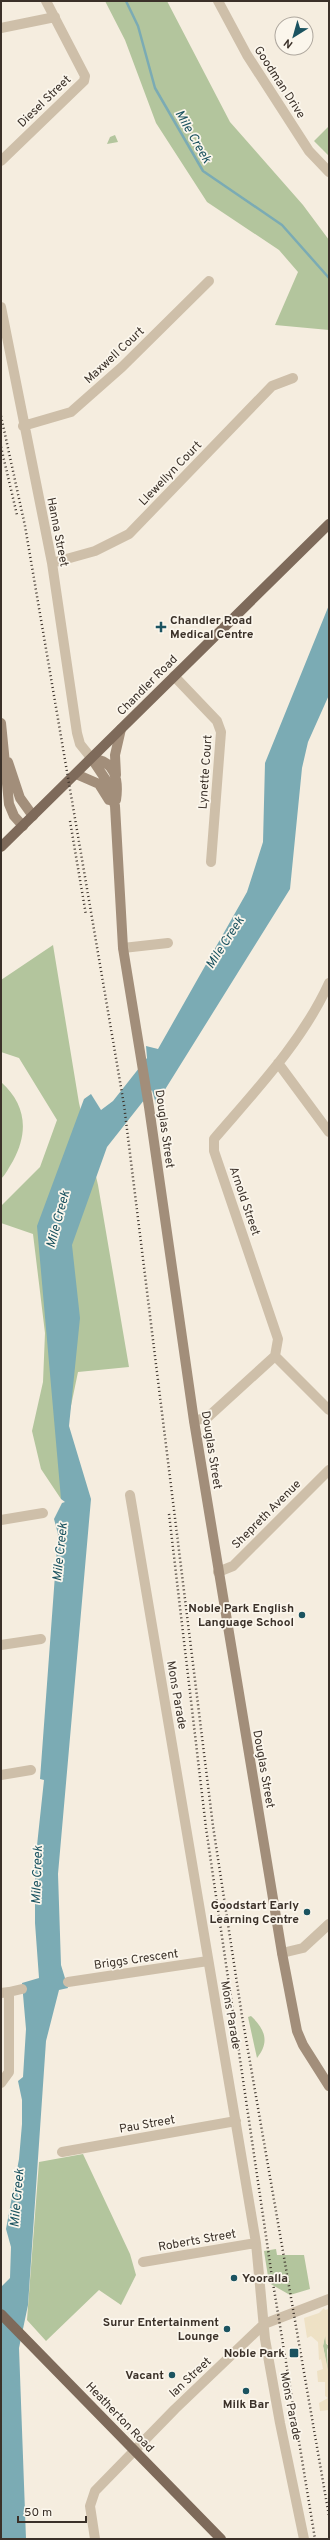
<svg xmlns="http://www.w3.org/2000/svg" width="330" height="2540" viewBox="0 0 330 2540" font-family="Overpass,sans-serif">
	<rect width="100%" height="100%" fill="#f5eddf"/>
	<path fill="#b3c59d" d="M105 1H167L230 122 303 205 329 240V330L275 325 298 272 279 250 207 202 156 123 125 40Z
		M329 126V156L314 141Z
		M115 135 118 142 107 144 110 137Z
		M53 945 79 1103 98 1185 129 1367 78 1372 67 1425 65 1499H61L41 1469 32 1431 43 1382 45 1333 33 1234 1 1223V1206L40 1167 57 1120 19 1058 1 1052V980Z
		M1 1082C26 1104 29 1132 13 1161 9 1167 6 1174 1 1179Z
		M251 2016C265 2029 270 2042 257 2058L248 2017Z
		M83 2154 130 2254 136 2275 121 2305 99 2290 46 2341 27 2320 39 2162Z
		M276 2249 277 2255H304L310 2289 290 2295 269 2283 264 2251Z
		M325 2336H327V2345H329L327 2350 328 2374 323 2346Z"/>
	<path fill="#eee1c5" d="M324 2308 325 2310 329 2309V2345L326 2344 325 2336 323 2346 329 2374V2410L320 2411 319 2403 328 2398 325 2396V2382H318L317 2371 323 2369 321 2359 319 2360 318 2342 311 2336 307 2338 304 2318 319 2313Z"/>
	<path fill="#7babb4" d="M329 605V695L308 742 302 768 290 889 156 1104 152 1090 107 1147 72 1245 80 1318 69 1426 91 1499 58 1874 61 1965 68 1988 59 1990 46 2041 28 2305 19 2348 26 2539H1V2287L10 2278 11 2247 6 2229 19 2159 22 2124V2100L18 2081 23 2077 26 2029 22 1983 39 1978 35 1923V1864L44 1780 40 1779 58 1534 54 1519 62 1503 65 1502 61 1499 37 1226 84 1099 91 1094 101 1110 113 1101 147 1058 146 1046 158 1049 247 892 263 842 265 763Z"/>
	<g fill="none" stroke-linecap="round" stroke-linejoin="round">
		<path stroke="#7babb4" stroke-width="2.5" d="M126 1 138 26 155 88 203 171 282 225 329 278"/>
		<path stroke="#cebfa9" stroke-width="10" d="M218 1 247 55 309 151 329 172
			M1 28 55 17
			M1 161 84 81 85 76 46 1
			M1 307 52 563 77 733 80 744 92 759
			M23 426 71 412 122 367 209 281
			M52 563 95 551 129 534 272 386 293 378
			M174 676 217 721 221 732 211 862
			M123 948 168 943
			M278 1063 329 1132
			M275 1356 329 1410
			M194 1421 208 1417 275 1356 278 1339 214 1151V1139C256 1090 302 1042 329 983
			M130 1495 256 2243 265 2339 280 2423 304 2539
			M1 1520 43 1513
			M218 1572 233 1566 329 1470
			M1 1645 41 1639
			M1 1775 31 1770
			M282 1953 303 1948 329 1924
			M68 1982 208 1961
			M9 1992 22 1989
			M1 1993 9 1992V2072L1 2083
			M62 2152 236 2121
			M143 2262 256 2243
			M95 2539 90 2506 95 2491 175 2409 264 2324 329 2299"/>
		<path stroke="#a28e7a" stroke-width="10" d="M1 723 9 804 14 816 23 826
			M92 759 108 783 115 806 123 948 149 1107 194 1421 282 1953 297 2031 303 2045 329 2086
			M92 759C115 760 119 780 116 800
			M8 762 20 798 33 816
			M76 774 99 784 109 800
			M116 775 115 755 121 729"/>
		<path stroke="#7e6a5a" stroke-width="10" d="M1 847 329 524
			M1 2314 221 2539"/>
		<path stroke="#3b3129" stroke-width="2.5" stroke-dasharray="1 3" stroke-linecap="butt" d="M1 416 25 526 124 1105 213 1826 242 2016 329 2516
			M1 447 17 515
			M70 821 86 915
			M169 1514 206 1828 272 2277 315 2539"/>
	</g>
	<g fill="#1b5360" stroke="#fbf6ec" stroke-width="1.5">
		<path d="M159 621h4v4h4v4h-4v4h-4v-4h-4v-4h4z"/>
		<circle cx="302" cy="1615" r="4"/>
		<circle cx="307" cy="1912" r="4"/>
		<circle cx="234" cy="2278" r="4"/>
		<circle cx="227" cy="2329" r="4"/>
		<rect x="289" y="2348" width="10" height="10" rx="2"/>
		<circle cx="172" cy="2375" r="4"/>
		<circle cx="246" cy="2391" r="4"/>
	</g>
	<g text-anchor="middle" stroke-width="3.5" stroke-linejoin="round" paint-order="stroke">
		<g font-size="12" fill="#3b3129" stroke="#fbf6ec">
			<text transform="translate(280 82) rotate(57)" y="4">Goodman Drive</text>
			<text transform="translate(44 101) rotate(-44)" y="4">Diesel Street</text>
			<text transform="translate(114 355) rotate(-43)" y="4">Maxwell Court</text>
			<text transform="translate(170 473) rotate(-46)" y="4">Llewellyn Court</text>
			<text transform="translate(58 532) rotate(79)" y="4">Hanna Street</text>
			<text transform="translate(147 685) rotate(-45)" y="4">Chandler Road</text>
			<text transform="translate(205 772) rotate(-86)" y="4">Lynette Court</text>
			<text transform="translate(165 1129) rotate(82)" y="4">Douglas Street</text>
			<text transform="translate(245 1201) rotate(71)" y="4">Arnold Street</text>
			<text transform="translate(212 1450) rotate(81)" y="4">Douglas Street</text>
			<text transform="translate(266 1514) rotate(-45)" y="4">Shepreth Avenue</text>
			<text transform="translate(177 1695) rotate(80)" y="4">Mons Parade</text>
			<text transform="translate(264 1769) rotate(80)" y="4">Douglas Street</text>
			<text transform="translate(136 1959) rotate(-8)" y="4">Briggs Crescent</text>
			<text transform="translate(231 2015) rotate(80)" y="4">Mons Parade</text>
			<text transform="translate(147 2124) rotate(-10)" y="4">Pau Street</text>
			<text transform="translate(197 2240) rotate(-10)" y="4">Roberts Street</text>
			<text transform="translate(190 2377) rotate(-43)" y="4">Ian Street</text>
			<text transform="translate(291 2406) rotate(79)" y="4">Mons Parade</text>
			<text transform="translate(120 2417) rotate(46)" y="4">Heatherton Road</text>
		</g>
		<g font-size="12" font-weight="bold" fill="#3b3129" stroke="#fbf6ec" text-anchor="end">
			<text x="170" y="624" text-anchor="start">Chandler Road<tspan x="170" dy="14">Medical Centre</tspan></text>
			<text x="294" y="1612">Noble Park English<tspan x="294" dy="14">Language School</tspan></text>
			<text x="299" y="1909">Goodstart Early<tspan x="299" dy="14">Learning Centre</tspan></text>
			<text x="242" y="2282" text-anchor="start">Yooralla</text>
			<text x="219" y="2326">Surur Entertainment<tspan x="219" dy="14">Lounge</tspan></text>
			<text x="285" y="2357">Noble Park</text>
			<text x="164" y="2379">Vacant</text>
			<text x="246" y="2408" text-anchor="middle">Milk Bar</text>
		</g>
		<g font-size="13" font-style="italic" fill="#1b5360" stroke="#fbf6ec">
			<text transform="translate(194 136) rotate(60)" y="5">Mile Creek</text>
			<text transform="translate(224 942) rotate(-57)" y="5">Mile Creek</text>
			<text transform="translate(57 1219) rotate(-75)" y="5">Mile Creek</text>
			<text transform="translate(59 1552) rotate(-84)" y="5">Mile Creek</text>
			<text transform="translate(36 1875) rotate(-88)" y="5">Mile Creek</text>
			<text transform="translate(16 2198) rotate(-85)" y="5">Mile Creek</text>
		</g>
	</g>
	<rect width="330" height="2540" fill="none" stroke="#3b3129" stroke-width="4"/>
	<g transform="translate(294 36) rotate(217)"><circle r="19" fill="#fbf6ec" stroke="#aea79e"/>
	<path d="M0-3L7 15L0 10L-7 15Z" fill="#1b5360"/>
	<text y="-6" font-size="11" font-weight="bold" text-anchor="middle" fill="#3b3129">N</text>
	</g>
	<path d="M18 2516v6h68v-6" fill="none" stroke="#3b3129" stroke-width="2"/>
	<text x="24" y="2516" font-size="12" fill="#3b3129" stroke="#fbf6ec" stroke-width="3" paint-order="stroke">50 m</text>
</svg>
